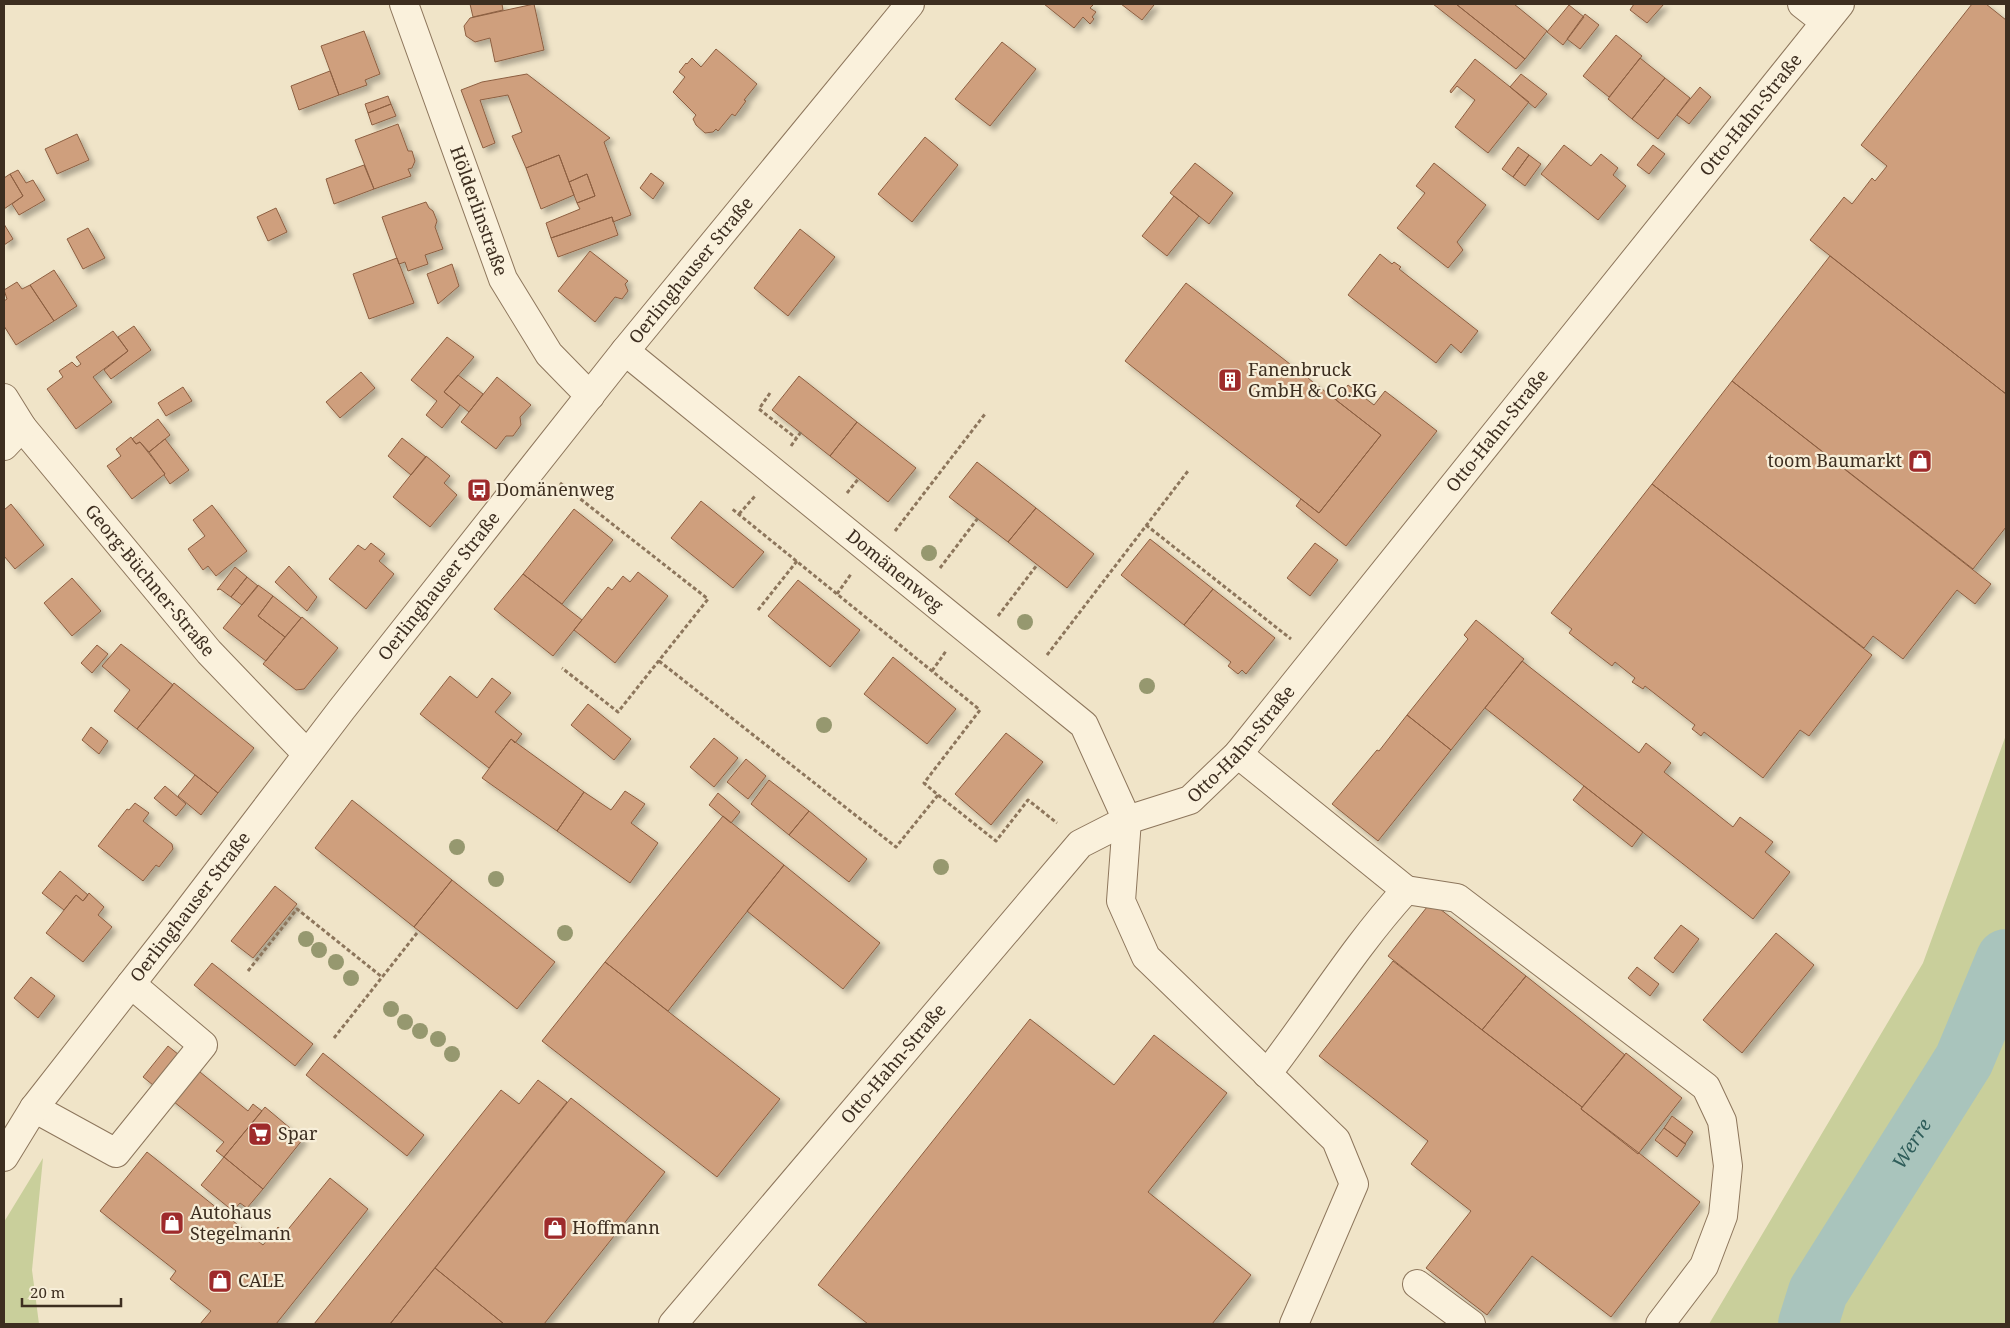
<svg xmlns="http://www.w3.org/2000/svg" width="2010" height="1328" viewBox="0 0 2010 1328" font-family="'Noto Serif',serif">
	<defs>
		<filter id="shadow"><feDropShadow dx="4.5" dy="4.5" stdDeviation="2.5" flood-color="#0004"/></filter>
	</defs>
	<rect width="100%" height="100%" fill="#f0e4c8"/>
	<path fill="#c9cf9b" d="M2006 735V1324H1709L1923 963Z
		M43 1158 32 1270 39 1324H4V1222Z"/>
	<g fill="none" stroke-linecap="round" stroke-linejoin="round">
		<path stroke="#a9c4bc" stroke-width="60" id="s1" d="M1808 1324 1818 1292 1964 1060 2006 959"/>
	</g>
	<path fill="#cf9f7d" stroke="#8d5f41" filter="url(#shadow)" d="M470 4H502L503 10 473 17Z
		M534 4 544 50 495 62 490 38 475 42 466 36 464 26 470 18Z
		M1044 4H1094L1090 8 1096 12 1092 17 1094 19 1090 24 1083 17 1074 28Z
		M1121 4H1153L1154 5 1142 20Z
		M1433 4H1456L1525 59 1516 69Z
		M1456 4H1514L1547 31 1525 59Z
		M1634 4H1664L1647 23 1630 10Z
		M1972 4H1986L2006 20V394L1810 240 1844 197 1852 204 1872 178 1875 181 1887 166 1861 145Z
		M1569 5 1584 17 1563 45 1547 32Z
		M1585 14 1599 25 1580 49 1567 39Z
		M364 31 380 74 365 80 367 85 339 95 321 46Z
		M1616 35 1642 56 1609 97 1583 76Z
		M1002 42 1036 69 990 126 955 99Z
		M716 49 757 84 744 100 746 101 735 116 732 114 718 131 716 129 713 132 705 133 696 125 693 119 696 115 673 92 685 77 679 72 686 63 687 64 692 58 701 67Z
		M1640 58 1665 78 1632 119 1608 99Z
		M1475 59 1529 102 1488 153 1455 127 1475 100 1457 86 1451 93 1450 91Z
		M330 71 339 95 299 110 291 86Z
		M527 74 610 138 604 142 631 215 613 222 612 217 551 238 546 223 580 209 577 203 595 196 587 174 569 182 559 155 526 168 512 136 522 132 508 95 480 100 495 143 483 148 461 90 482 82Z
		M1521 74 1547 94 1535 108 1510 87Z
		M1665 78 1690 98 1658 139 1632 119Z
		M1700 87 1711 97 1689 124 1677 115Z
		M388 96 391 104 368 113 365 104Z
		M391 104 396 116 372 125 368 113Z
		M398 124 408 151H412L415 161 412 168 408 169 411 176 374 189 355 140Z
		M77 134 89 160 57 174 45 149Z
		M925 137 958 165 912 222 878 194Z
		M1564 145 1591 166 1601 154 1618 168 1613 175 1626 186 1598 220 1541 174Z
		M1653 145 1665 154 1649 174 1637 165Z
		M1518 147 1529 155 1513 177 1502 169Z
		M559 155 574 195 541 209 526 168Z
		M1529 155 1541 164 1525 186 1513 177Z
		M1195 163 1233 193 1209 224 1170 193Z
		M1434 163 1486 205 1457 242 1463 250 1448 268 1397 228 1425 193 1416 186Z
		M364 165 374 189 334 204 326 179Z
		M18 170 26 183 33 180 45 200 19 215 12 204 23 196 10 174Z
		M651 173 664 183 653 199 640 188Z
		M10 174 23 196 4 209V178Z
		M587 174 595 196 577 203 569 182Z
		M1174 196 1199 216 1167 256 1142 236Z
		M426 202 429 208 433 211 437 221 435 227 443 249 425 255 428 264 408 271 405 262 399 264 382 217Z
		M276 208 287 232 268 241 257 217Z
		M612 217 618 235 558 257 551 238Z
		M4 224 13 239 4 245Z
		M88 228 105 258 83 269 67 239Z
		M800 229 835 257 788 316 754 288Z
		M590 251 628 281 625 284 628 291 622 299 615 297 595 322 558 291Z
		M1380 254 1392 264 1394 262 1401 267 1399 269 1478 331 1461 353 1451 344 1436 363 1348 295Z
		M1830 256 2006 394V527L1973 569 1732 381Z
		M397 258 414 303 369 319 353 274Z
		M452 264 459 286 438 304 427 274Z
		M54 270 77 306 54 321 30 285Z
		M17 282 22 289 30 285 54 321 16 345 4 326V301L7 299 4 290Z
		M1186 283 1381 435 1319 513 1125 361Z
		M134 326 151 350 111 379 104 370 128 351 118 337Z
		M113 331 128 351 93 377 112 402 76 429 47 389 63 377 59 371 72 362 77 367 81 364 76 357Z
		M447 337 474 357 444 392 460 405 442 428 426 415 437 401 411 380Z
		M361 372 375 388 340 418 326 402Z
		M458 375 483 394 469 412 444 392Z
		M799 376 857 422 830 456 772 410Z
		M497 377 531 405 520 417 521 425 513 436H506L496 449 461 422Z
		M1732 381 1991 584 1975 604 1957 590 1903 659 1873 636 1864 648 1652 484Z
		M1348 385 1374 405 1385 391 1437 431 1346 546 1296 506 1301 499 1319 513 1381 435 1336 400Z
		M183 387 192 401 166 416 158 403Z
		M158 419 170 435 149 452 140 442 136 444 132 439Z
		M857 422 916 468 888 502 830 456Z
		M131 437 136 444 140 442 165 474 132 499 107 466 121 456 116 449Z
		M402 438 426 457 411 475 388 456Z
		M165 439 189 470 170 484 164 475 165 474 149 452Z
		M426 456 450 476 444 483 457 495 430 527 393 497Z
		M977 462 1036 508 1008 542 949 497Z
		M1652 484 1872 655 1809 736 1800 730 1763 778 1704 732 1701 736 1692 729 1695 725 1645 686 1643 689 1632 682 1635 678 1615 662 1612 666 1569 633 1572 629 1551 613Z
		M701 501 764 552 733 588 671 538Z
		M11 504 44 545 15 569 4 556V510Z
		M212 505 247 551 216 576 208 566 203 570 188 549 205 536 193 520Z
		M1036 508 1094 554 1067 588 1008 542Z
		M574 509 613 540 562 604 523 574Z
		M1150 539 1213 589 1184 625 1121 575Z
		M371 543 385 554 379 561 394 574 366 609 329 579 358 545 365 550Z
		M1315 543 1338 560 1310 596 1287 578Z
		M289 566 317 597 307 611 275 582Z
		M235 567 247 577 231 597 220 589 217 590Z
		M638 572 668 596 615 663 574 630 608 587 612 590 623 576 630 582Z
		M523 574 582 620 553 656 494 609Z
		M247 577 258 586 242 605 231 597Z
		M72 578 101 611 72 636 44 603Z
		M798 580 860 630 830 667 768 616Z
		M258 585 273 596 258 616 285 637 266 661 223 628Z
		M1213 589 1275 638 1246 674 1242 670 1238 674 1228 666 1231 662 1184 625Z
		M273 596 301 618 285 637 258 616Z
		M302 617 338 648 304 689 296 690 263 664Z
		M1476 620 1524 659 1451 750 1407 715 1468 639 1464 635Z
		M121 644 173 685 137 729 114 711 130 690 102 666Z
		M97 645 108 654 92 673 81 663Z
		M893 657 956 709 927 744 864 694Z
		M1522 661 1639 753 1646 743 1671 763 1664 772 1733 827 1740 817 1773 842 1765 852 1790 872 1753 919 1485 708Z
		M450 676 477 698 492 678 511 693 495 712 522 734 515 743 511 739 489 768 420 714Z
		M174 683 254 748 218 793 137 729Z
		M588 704 631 739 614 760 571 725Z
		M1407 715 1451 750 1378 841 1332 804 1377 750 1379 751Z
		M91 727 108 741 99 754 82 740Z
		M1006 733 1043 762 991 825 955 794Z
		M714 738 738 758 714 787 690 767Z
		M511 739 584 792 557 831 482 778Z
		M746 759 766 776 748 799 727 782Z
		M195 775 218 793 201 815 178 796Z
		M769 780 809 811 789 835 751 804Z
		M165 786 186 804 176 816 154 798Z
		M1584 786 1643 832 1632 847 1573 800Z
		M625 791 645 804 631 823 658 843 630 883 557 831 584 792 611 810Z
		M718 793 740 812 731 823 709 805Z
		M352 800 452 880 414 927 315 848Z
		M135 803 149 813 143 821 172 844 173 849 159 867 156 865 143 881 98 846 127 809 129 810Z
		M809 811 867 859 849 882 789 835Z
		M723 816 784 865 668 1011 605 962Z
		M784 865 880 943 843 989 747 911Z
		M60 871 88 895 83 901 76 895 64 910 42 893Z
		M452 880 555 962 517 1009 414 927Z
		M275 886 297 904 253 958 231 941Z
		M89 893 104 907 98 915 112 927 83 962 46 933 76 895 83 901Z
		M1431 902 1526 976 1482 1030 1388 956Z
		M1681 925 1699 939 1673 973 1654 958Z
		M1776 933 1814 965 1742 1053 1703 1020Z
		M1393 961 1582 1107 1581 1109 1639 1153 1700 1202 1611 1317 1532 1256 1487 1315 1426 1268 1471 1211 1411 1164 1428 1141 1319 1056Z
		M605 962 780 1099 717 1177 542 1041Z
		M212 963 313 1044 295 1066 194 985Z
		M1637 967 1659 984 1650 996 1628 978Z
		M1526 976 1625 1055 1582 1107 1482 1030Z
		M31 977 55 996 38 1018 14 998Z
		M1030 1019 1114 1085 1154 1035 1227 1093 1148 1192 1251 1275 1212 1324H868L818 1285Z
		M168 1046 248 1111 253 1104 262 1111 224 1157 216 1151 224 1142 143 1077Z
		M323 1053 424 1135 407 1156 306 1075Z
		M1626 1053 1682 1098 1638 1154 1581 1109Z
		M538 1080 567 1102 390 1324H314L501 1090 519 1104Z
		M571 1098 665 1172 544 1324H504L435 1268Z
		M265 1107 303 1139 263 1189 224 1157Z
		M1672 1116 1693 1132 1685 1144 1664 1128Z
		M1664 1128 1686 1144 1677 1157 1655 1140Z
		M147 1152 263 1245 278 1227 285 1233 330 1178 368 1209 276 1324H200L211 1311 170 1279 176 1271 100 1211Z
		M224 1157 263 1189 247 1208 240 1203 233 1211 201 1185Z
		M435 1268 504 1324H390Z"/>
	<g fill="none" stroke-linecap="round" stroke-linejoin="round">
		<g stroke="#8d765c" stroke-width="30">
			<g id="minor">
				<path id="s2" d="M404 4 503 279 549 354 590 396"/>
				<path d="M1802 4 1825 22"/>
				<path id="s3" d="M625 351 1084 725 1127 820 1121 901 1146 957 1336 1140 1354 1184 1294 1324"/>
				<path id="s4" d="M4 398 22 427 209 652 307 754"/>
				<path d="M4 446 22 427"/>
				<path d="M1238 754 1406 890C1354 947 1314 1013 1267 1074"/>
				<path d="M1406 890 1457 898 1706 1087 1722 1121 1728 1166 1723 1216 1704 1266 1660 1324"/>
				<path d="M34 1108 116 1153 203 1045 131 984"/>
				<path id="s5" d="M4 1157 34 1108 181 920 342 709 625 351 910 4"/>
				<path d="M1417 1284 1471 1324"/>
				<path id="s6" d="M673 1324 1080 844 1127 820 1190 800 1238 754 1840 4"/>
			</g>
		</g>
		<path stroke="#8d765c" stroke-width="3" stroke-dasharray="4 2.5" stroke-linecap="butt" d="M770 393 759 409 796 438
			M791 446 801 432
			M560 483 708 599 618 712 562 668
			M847 493 859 478
			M739 514 755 496
			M1146 525 1291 639
			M895 531 985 414
			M940 568 978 518
			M837 594 851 574
			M758 610 797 561
			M998 616 1037 565
			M1047 655 1188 471
			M659 661 896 847 938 795 924 783 980 710 731 508
			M932 671 946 651
			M938 795 996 841 1028 800 1057 823
			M248 971 297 909 382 977
			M334 1038 417 933"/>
		<use href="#minor" stroke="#faf1dc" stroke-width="28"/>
	</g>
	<g fill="#96986f">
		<circle cx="929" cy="553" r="8"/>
		<circle cx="1025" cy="622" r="8"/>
		<circle cx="1147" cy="686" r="8"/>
		<circle cx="824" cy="725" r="8"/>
		<circle cx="457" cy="847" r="8"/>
		<circle cx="941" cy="867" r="8"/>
		<circle cx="496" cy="879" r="8"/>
		<circle cx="565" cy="933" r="8"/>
		<circle cx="306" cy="939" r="8"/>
		<circle cx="319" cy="950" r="8"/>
		<circle cx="336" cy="962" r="8"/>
		<circle cx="351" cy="978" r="8"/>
		<circle cx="391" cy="1009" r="8"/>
		<circle cx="405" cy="1022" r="8"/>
		<circle cx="420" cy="1031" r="8"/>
		<circle cx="438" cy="1039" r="8"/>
		<circle cx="452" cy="1054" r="8"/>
	</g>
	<defs>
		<g id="building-square" transform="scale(1.25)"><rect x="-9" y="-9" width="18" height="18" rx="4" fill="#9e2a2b" stroke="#f7eed8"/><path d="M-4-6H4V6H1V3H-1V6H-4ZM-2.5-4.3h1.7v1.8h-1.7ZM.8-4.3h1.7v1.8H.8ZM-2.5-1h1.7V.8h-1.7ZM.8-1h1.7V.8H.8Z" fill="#fff"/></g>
		<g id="shop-square" transform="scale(1.25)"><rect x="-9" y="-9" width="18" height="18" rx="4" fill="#9e2a2b" stroke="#f7eed8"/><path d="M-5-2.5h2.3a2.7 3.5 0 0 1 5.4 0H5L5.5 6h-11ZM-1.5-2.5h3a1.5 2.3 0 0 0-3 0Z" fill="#fff"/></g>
		<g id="bus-square" transform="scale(1.25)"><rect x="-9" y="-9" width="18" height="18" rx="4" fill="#9e2a2b" stroke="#f7eed8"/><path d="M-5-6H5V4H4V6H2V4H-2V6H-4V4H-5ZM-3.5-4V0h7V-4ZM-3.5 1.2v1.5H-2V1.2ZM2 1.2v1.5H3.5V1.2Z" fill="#fff"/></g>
		<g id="supermarket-square" transform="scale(1.25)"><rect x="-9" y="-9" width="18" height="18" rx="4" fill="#9e2a2b" stroke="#f7eed8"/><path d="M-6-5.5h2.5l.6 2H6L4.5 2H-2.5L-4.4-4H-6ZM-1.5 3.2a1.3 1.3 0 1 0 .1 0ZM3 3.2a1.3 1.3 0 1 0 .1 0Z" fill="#fff"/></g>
	</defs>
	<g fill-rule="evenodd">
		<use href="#building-square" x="1230" y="380"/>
		<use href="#shop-square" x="1920" y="461"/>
		<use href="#bus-square" x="479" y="490"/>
		<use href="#supermarket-square" x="260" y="1134"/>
		<use href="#shop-square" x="172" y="1223"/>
		<use href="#shop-square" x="555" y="1228"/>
		<use href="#shop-square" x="220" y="1281"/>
	</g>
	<g text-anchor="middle" stroke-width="4.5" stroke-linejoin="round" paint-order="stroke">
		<g font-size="18" fill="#3d2e20" stroke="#f7eed8">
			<text dy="6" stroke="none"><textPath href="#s6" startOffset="1634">Otto-Hahn-Straße</textPath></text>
			<text dy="6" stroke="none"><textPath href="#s2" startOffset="220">Hölderlinstraße</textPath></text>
			<text dy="6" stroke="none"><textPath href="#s5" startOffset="1122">Oerlinghauser Straße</textPath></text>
			<text dy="6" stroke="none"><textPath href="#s6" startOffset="1229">Otto-Hahn-Straße</textPath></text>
			<text dy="6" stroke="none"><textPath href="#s3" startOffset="348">Domänenweg</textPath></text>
			<text dy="6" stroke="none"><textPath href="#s4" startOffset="234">Georg-Büchner-Straße</textPath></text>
			<text dy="6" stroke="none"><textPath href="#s5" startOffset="718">Oerlinghauser Straße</textPath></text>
			<text dy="6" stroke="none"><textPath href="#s6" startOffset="824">Otto-Hahn-Straße</textPath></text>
			<text dy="6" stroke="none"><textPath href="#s5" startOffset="312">Oerlinghauser Straße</textPath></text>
			<text dy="6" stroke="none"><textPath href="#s6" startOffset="341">Otto-Hahn-Straße</textPath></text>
		</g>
		<g font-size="18" fill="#3d2e20" stroke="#f7eed8" text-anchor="start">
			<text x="1248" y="376">Fanenbruck<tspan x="1248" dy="21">GmbH &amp; Co.KG</tspan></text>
			<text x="1902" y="467" text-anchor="end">toom Baumarkt</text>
			<text x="496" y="496">Domänenweg</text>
			<text x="278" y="1140">Spar</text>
			<text x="190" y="1219">Autohaus<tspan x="190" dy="21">Stegelmann</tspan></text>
			<text x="572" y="1234">Hoffmann</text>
			<text x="238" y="1287">CALE</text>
		</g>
		<g font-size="19" font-style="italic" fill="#2f5d5a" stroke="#f7eed8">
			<text dy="7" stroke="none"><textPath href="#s1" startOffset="209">Werre</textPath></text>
		</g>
	</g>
	<rect width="2010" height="1328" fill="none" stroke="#3d2e20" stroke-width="10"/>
	<path d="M22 1298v8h99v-8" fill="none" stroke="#3d2e20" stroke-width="2.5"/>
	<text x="30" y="1298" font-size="15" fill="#3d2e20" stroke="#f7eed8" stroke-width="4" paint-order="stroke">20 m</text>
</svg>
